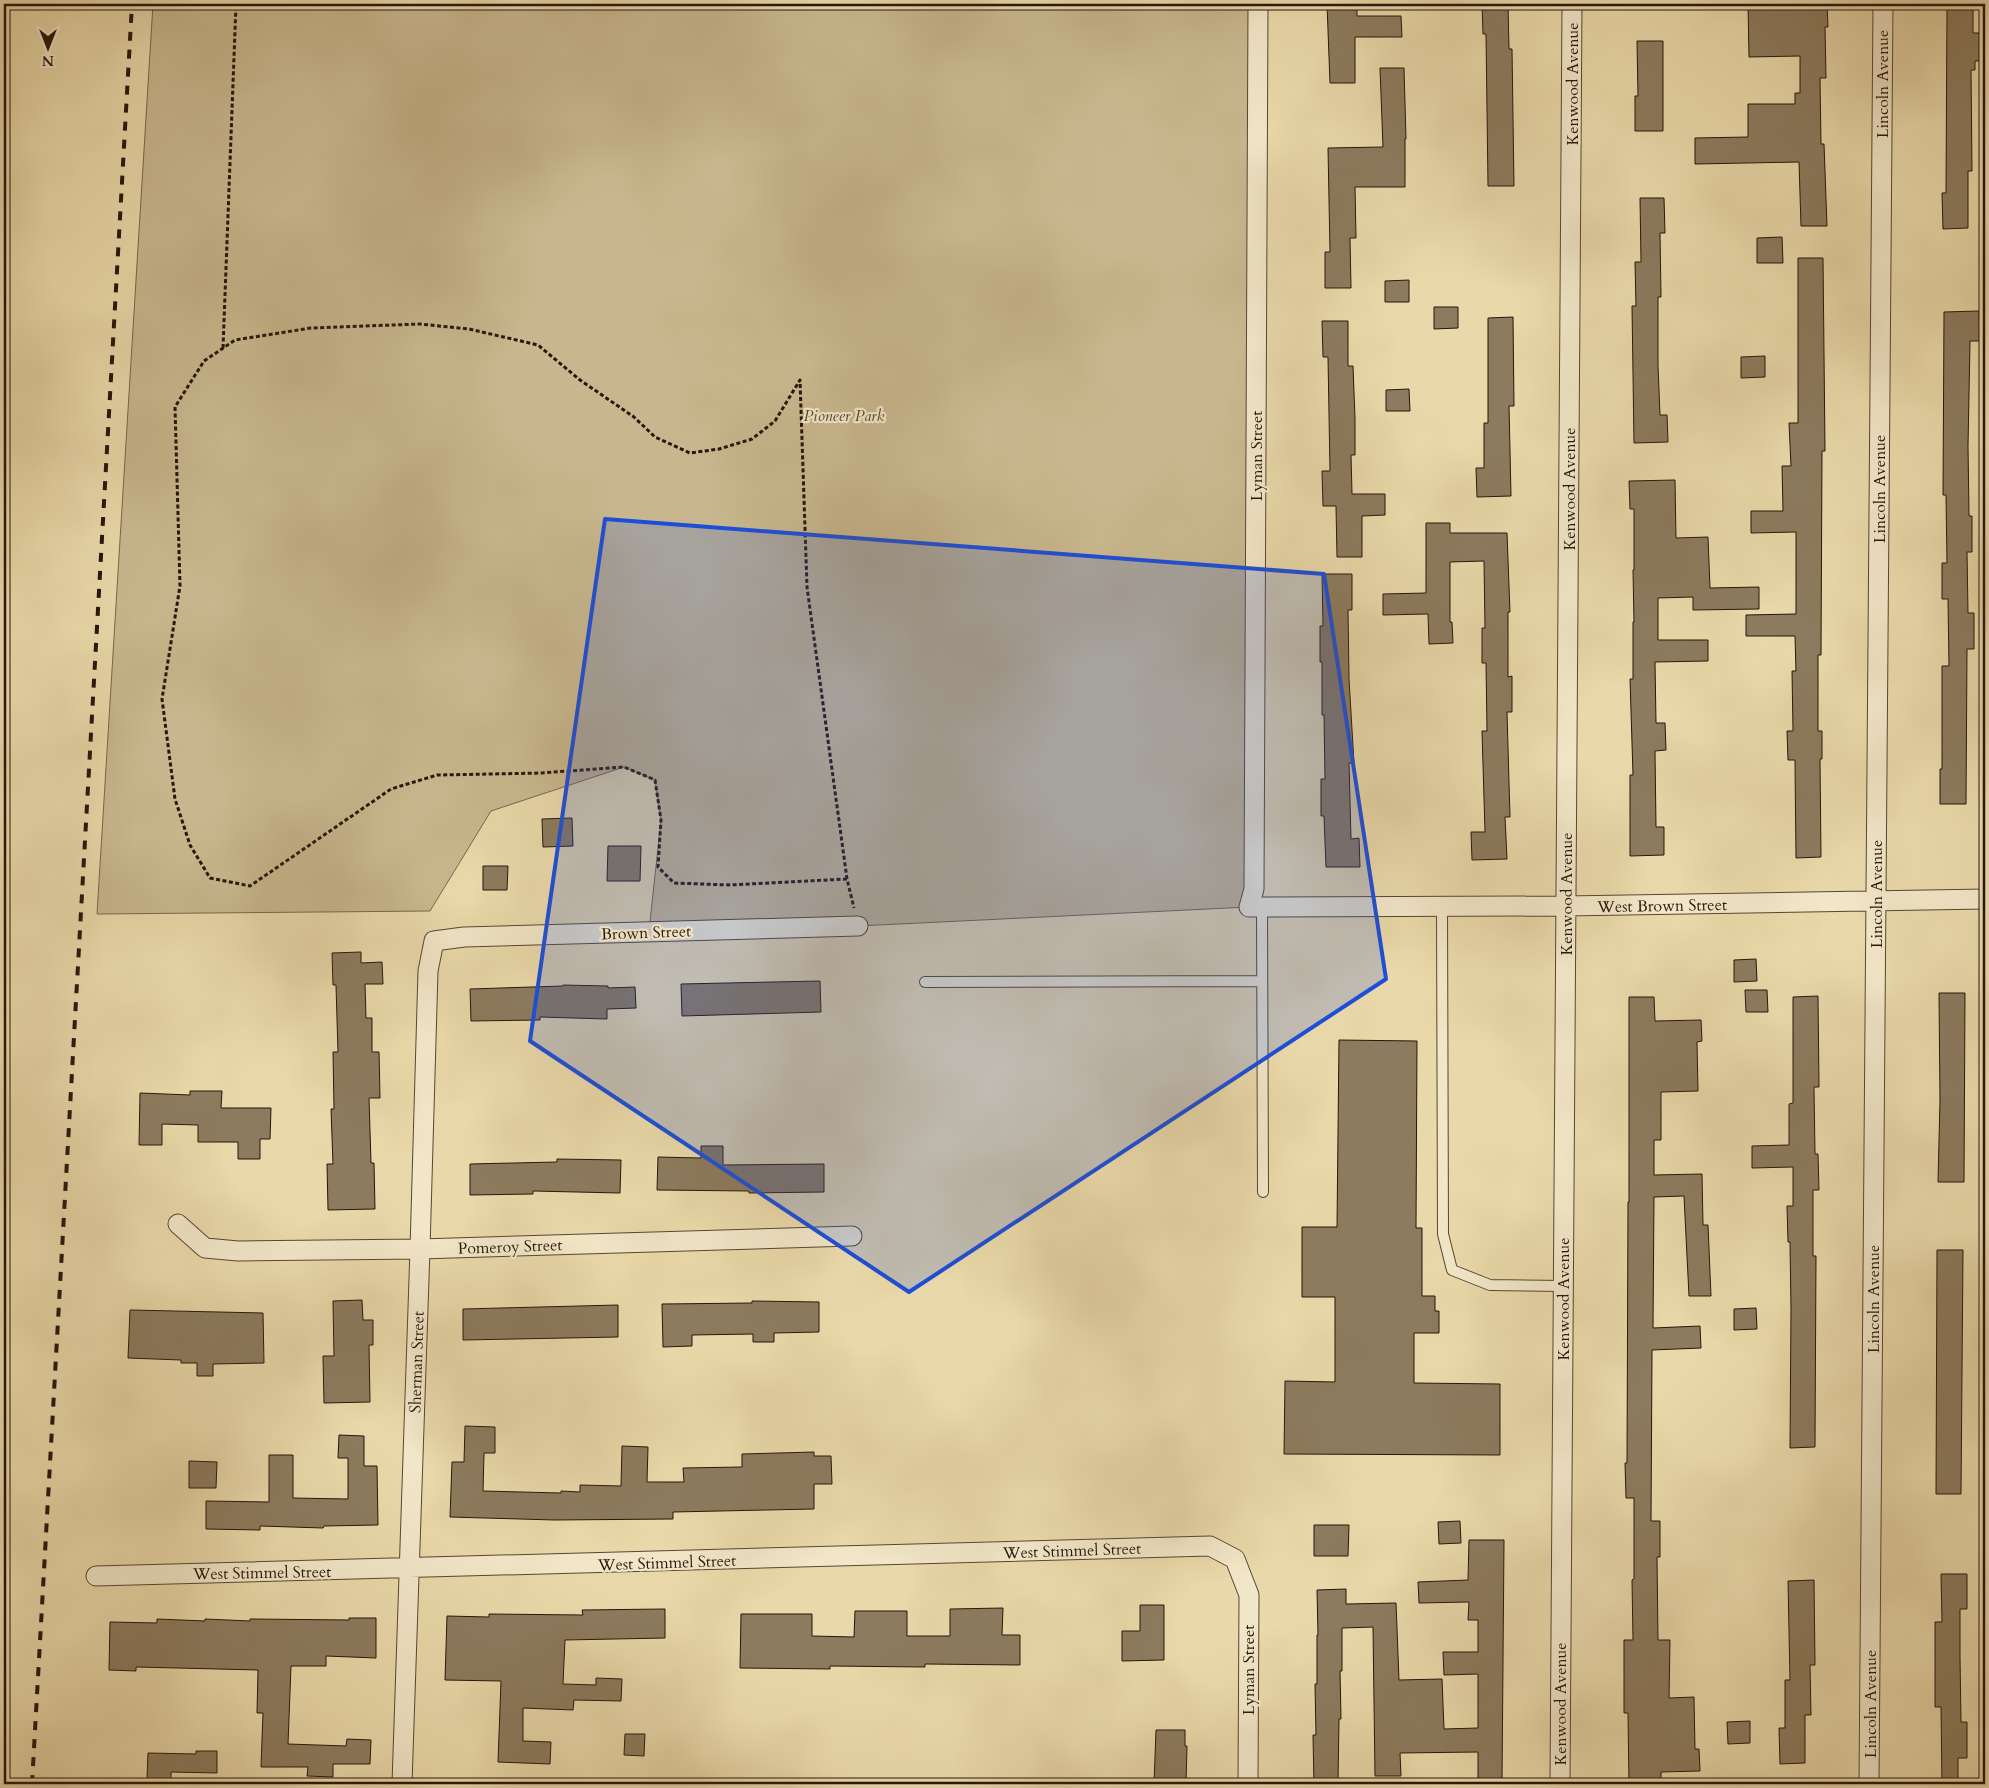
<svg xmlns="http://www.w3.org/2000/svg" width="1989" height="1788" viewBox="0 0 1989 1788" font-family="Cardo,serif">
	<rect width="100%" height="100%" fill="#e9d8a9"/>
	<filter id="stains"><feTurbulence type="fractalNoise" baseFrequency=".004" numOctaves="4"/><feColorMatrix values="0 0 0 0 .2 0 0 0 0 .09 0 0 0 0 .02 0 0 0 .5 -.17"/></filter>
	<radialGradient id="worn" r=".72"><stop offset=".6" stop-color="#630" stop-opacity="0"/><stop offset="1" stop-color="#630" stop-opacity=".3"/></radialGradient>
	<path fill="#c8b78e" stroke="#78664d" d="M153 4H1258L1249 907 858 926 649 931 661 820 655 780 624 767 491 811 430 911 97 914Z"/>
	<path fill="#8c7b5e" stroke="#27160c" d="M1327 4H1357V16H1401L1402 37H1355V83H1330Z
		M1482 4H1508L1509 49H1512L1514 186H1488L1486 34H1483Z
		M1748 4H1827L1828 27H1825L1826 78H1820L1821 144H1824L1827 226H1801L1799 162 1695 164V138L1748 137V104H1795V93H1800V56L1749 57Z
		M1947 4H1973V33H1984V61H1975V70H1971L1972 171H1968V228L1943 229 1942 193H1946Z
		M1637 41H1663V131H1635V96H1638Z
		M1380 68H1404L1406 139H1405V187H1355L1356 238H1350L1351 288H1325V252H1330L1328 148 1383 147Z
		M1640 198H1664L1665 233H1660L1661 297H1658V365L1660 415H1667L1668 442 1634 443 1632 306H1636L1635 262H1641Z
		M1782 237 1783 263H1757V238Z
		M1798 258H1823L1825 451H1822L1821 655H1818V731H1822V759H1820L1821 857 1796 858 1795 760H1788L1787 731H1793L1792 671H1796L1795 636H1746V615L1796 614V532L1751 533V511H1783L1782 466H1791L1789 423H1798Z
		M1409 280V302H1385V281Z
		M1434 307H1458V328L1434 329Z
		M1979 311 1980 341H1970L1968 446 1969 516H1972V552H1967L1968 613H1974V649H1967L1966 804H1940V769H1942V666H1949L1948 599H1942V563H1947L1946 495H1943L1944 312Z
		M1513 317 1514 406H1509L1511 496 1477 497 1476 468H1484V423H1488V318Z
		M1322 321H1348V366H1353L1355 419V455H1351L1352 494H1385V515L1362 516V557H1337L1336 506H1323L1322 471H1330L1328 357H1323Z
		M1765 356V377L1741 378V357Z
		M1409 389 1410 411H1386V390Z
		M1675 480 1676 538 1708 537 1710 588 1759 587V609L1693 610V597L1658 598V640H1708V661L1655 662 1656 723H1665L1666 750 1655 751 1656 827H1664V855L1630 856V775H1633L1630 679H1633V622H1634L1633 570H1634V509H1630L1629 481Z
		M1426 523H1450V533H1507L1510 612H1508V677L1512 676V712H1507L1510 817H1505L1507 859 1472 860 1471 832H1485L1482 731H1487L1486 663H1482V628H1485L1484 561 1450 562V622H1452L1453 643 1429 644 1428 614 1383 615V594L1426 593Z
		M1322 574H1352V610H1348L1349 679 1354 763H1349L1351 839 1359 838 1360 867H1326L1324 816H1321V779H1325L1324 715H1322V662H1320V626H1323Z
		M572 818 573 846 543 847 542 819Z
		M608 846H641L640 881H607Z
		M483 866H508L507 890H483Z
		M361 952V963L382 962 383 984H365L366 1018H372V1052H379L380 1098H369L371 1163H374L375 1209 328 1210 327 1164H333L331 1109H334L333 1052H338L336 985H333L332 953Z
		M1756 959 1757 981 1734 982V960Z
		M820 981 821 1012 682 1016 681 984Z
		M563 985 608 986V988L635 987 636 1008 607 1009V1019L540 1017V1020L471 1021 470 989 563 986Z
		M1745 990H1767L1768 1012H1746Z
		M1939 993H1965L1964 1182H1938L1940 1100Z
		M1818 996 1819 1087H1814L1815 1154H1818L1819 1190H1813V1256H1816L1815 1447 1790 1448 1791 1310 1790 1242H1788L1787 1206H1793V1167L1752 1168V1146L1789 1145V1104L1793 1103V997Z
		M1629 997H1654L1655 1021 1701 1020 1702 1041 1697 1042 1698 1091 1661 1092V1140H1654V1175L1702 1174 1703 1225H1708L1711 1296H1689L1684 1196 1654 1197 1653 1328 1700 1326 1701 1348 1652 1350 1651 1521H1660V1557H1657L1658 1640H1670L1669 1698 1694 1697 1695 1749H1699L1700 1771 1661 1772V1784H1629L1628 1713H1624V1640H1633L1632 1580 1634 1579V1498H1626L1625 1463H1627L1628 1202H1629Z
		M1339 1040 1417 1041 1416 1228H1422V1296H1435V1311H1439V1333H1414V1383L1500 1384V1455L1284 1454 1285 1381 1335 1382V1297H1302V1227H1337Z
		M190 1091H222L221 1108H271L270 1139H260V1159H238V1142H198V1125L162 1124V1145H139L140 1093 190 1095Z
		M701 1146H723V1165L824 1164V1192L749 1193V1191L657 1190 658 1157 701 1158Z
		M557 1159 621 1160 620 1193 533 1191V1194L470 1195V1164L557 1162Z
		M1937 1250H1963L1961 1494H1936Z
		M362 1300 363 1320H373V1345H369L370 1402 324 1403 323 1356H334L333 1301Z
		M752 1301 819 1302V1332L774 1333V1342H753V1334L692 1335V1346L663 1347 662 1304 752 1303Z
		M618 1305V1337L463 1340V1309Z
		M1756 1308 1757 1329 1734 1330V1309Z
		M130 1310 263 1313 264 1363 213 1364V1376H197V1363H181V1360L128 1358Z
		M465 1426 495 1427V1453H484L483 1491 561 1493V1491L580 1492V1485L621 1486 622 1446 648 1447 647 1482H684L683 1468 742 1467V1454L814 1452V1456H831L832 1484H814V1509L673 1512V1519L555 1520 450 1517 452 1462H464Z
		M339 1435 364 1436V1466H377L378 1525 324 1526 323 1528 260 1526V1530L206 1529V1501L269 1502V1455H293V1498L348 1499V1458H338Z
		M189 1461 217 1462 216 1488H189Z
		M1460 1521 1461 1543 1439 1544 1438 1522Z
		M1314 1525H1349L1348 1556H1314Z
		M1469 1540H1504L1502 1784H1478V1752L1400 1753 1401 1776H1375L1373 1627 1342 1628V1671H1340L1341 1719H1339L1338 1784H1314L1313 1735H1316L1315 1684H1317V1635H1318L1317 1590 1346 1589V1604L1396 1603 1399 1680 1442 1679 1444 1729 1478 1728V1674L1444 1675 1443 1652H1478V1620H1468L1469 1602 1419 1603 1418 1582 1468 1580Z
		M1941 1574H1967V1609H1960V1657L1961 1722H1967V1758H1958V1784H1942L1941 1707H1935V1622H1942Z
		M1814 1580 1815 1665H1810L1811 1715H1805V1763L1780 1764 1779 1728H1785V1680H1790L1788 1581Z
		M1140 1605H1164V1660L1122 1661V1631H1140Z
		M1003 1608 1002 1635H1020V1665L925 1664V1667L830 1666V1669L740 1668 741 1614H812V1636L854 1637 855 1611H907V1636H950V1609Z
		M665 1609V1638L565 1640 563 1684 596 1685V1678L622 1679 621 1701 574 1700 573 1710 523 1708V1741L551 1742 550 1764 498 1762 501 1681 445 1680 447 1616 489 1617V1614L583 1615 582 1610Z
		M349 1618H376V1658L326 1656V1666H291L288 1744 346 1746 347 1739 371 1740 370 1764H333V1777L307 1776 308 1767H261L263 1713H257L258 1670 136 1667V1671L109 1670 110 1622 157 1623V1619L205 1621V1619L250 1621V1619L349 1620Z
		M1750 1721V1743L1728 1744 1727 1722Z
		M1156 1730H1185V1746H1187L1186 1784H1154Z
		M625 1734H645L644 1756 624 1755Z
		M196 1751H217V1773L171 1772V1780L147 1779 148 1753 196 1754Z"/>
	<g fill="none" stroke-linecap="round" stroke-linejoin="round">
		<g stroke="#584633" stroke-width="12">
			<path id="lane" d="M1262 906 1263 1192
				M1442 906 1443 1234 1452 1270 1490 1285 1563 1286
				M925 982 1262 981"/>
		</g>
		<g stroke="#584633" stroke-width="21">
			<path id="street" d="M1258 4 1254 889 1249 907 1565 906 1985 899
				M178 1224 205 1248 238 1251 420 1249 852 1236
				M96 1576 1210 1546 1235 1559 1249 1595 1248 1784
				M402 1784 420 1249 428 971 434 941 464 937 858 926
				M1560 1784 1572 4
				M1869 1784 1883 4"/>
		</g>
		<path stroke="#27160c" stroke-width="3" stroke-dasharray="4 2.5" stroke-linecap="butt" d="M223 348 236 4
			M847 879 730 885 674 883 658 867 661 820 655 780 624 767 541 773 437 775 391 789 250 886 210 878 190 845 175 799 162 699 180 586 175 407 204 361 235 340 311 328 420 324 469 329 538 345 580 380 634 417 655 437 690 453 719 449 752 439 775 421 800 380 807 587 847 879 854 908"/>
		<use href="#lane" stroke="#f1e6c7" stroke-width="10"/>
		<use href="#street" stroke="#f1e6c7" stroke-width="19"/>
		<path stroke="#27160c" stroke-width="4" stroke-dasharray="9 9" stroke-linecap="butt" d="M32 1784 132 4"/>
	</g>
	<path fill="#1d4ed8" fill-opacity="0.2" stroke="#1d4ed8" stroke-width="4" stroke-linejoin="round" d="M605 519 1324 574 1386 979 909 1292 530 1041Z"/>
	<g text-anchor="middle" stroke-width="4.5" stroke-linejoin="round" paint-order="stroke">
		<g font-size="16" fill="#27160c" stroke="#f1e6c7">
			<text transform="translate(1572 84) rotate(-90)" y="6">Kenwood Avenue</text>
			<text transform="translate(1882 84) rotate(-90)" y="6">Lincoln Avenue</text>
			<text transform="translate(1256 456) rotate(-90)" y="6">Lyman Street</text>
			<text transform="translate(1569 489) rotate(-90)" y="6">Kenwood Avenue</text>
			<text transform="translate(1879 489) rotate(-90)" y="6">Lincoln Avenue</text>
			<text transform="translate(1566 894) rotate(-90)" y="6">Kenwood Avenue</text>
			<text transform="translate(1876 894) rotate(-90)" y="6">Lincoln Avenue</text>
			<text transform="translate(1662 905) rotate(-1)" y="6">West Brown Street</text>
			<text transform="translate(646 932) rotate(-2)" y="6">Brown Street</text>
			<text transform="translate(510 1246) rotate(-2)" y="6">Pomeroy Street</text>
			<text transform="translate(1563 1299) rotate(-90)" y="6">Kenwood Avenue</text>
			<text transform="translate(1873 1299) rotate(-90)" y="6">Lincoln Avenue</text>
			<text transform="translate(416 1362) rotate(-88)" y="6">Sherman Street</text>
			<text transform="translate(1072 1550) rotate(-2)" y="6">West Stimmel Street</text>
			<text transform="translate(667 1562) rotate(-2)" y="6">West Stimmel Street</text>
			<text transform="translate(262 1572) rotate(-1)" y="6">West Stimmel Street</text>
			<text transform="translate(1248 1670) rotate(-90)" y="6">Lyman Street</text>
			<text transform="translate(1560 1704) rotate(-90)" y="6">Kenwood Avenue</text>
			<text transform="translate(1870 1704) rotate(-90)" y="6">Lincoln Avenue</text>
		</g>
		<g font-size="16" font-style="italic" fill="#574633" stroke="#f1e6c7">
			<text x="844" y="421">Pioneer Park</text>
		</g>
	</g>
	<rect width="1989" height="1788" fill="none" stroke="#e9d8a9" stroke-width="20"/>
	<rect x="5" y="5" width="1979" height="1778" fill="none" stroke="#27160c" stroke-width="2.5"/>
	<rect x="10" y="10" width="1969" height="1768" fill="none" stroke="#27160c"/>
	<g transform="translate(48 48) rotate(180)" stroke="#f1e6c7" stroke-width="4" paint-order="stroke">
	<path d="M0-4L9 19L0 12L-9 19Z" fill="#27160c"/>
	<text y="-8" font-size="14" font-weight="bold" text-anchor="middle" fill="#27160c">N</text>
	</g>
	<rect width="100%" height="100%" filter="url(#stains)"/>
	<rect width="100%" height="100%" fill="url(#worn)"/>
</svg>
